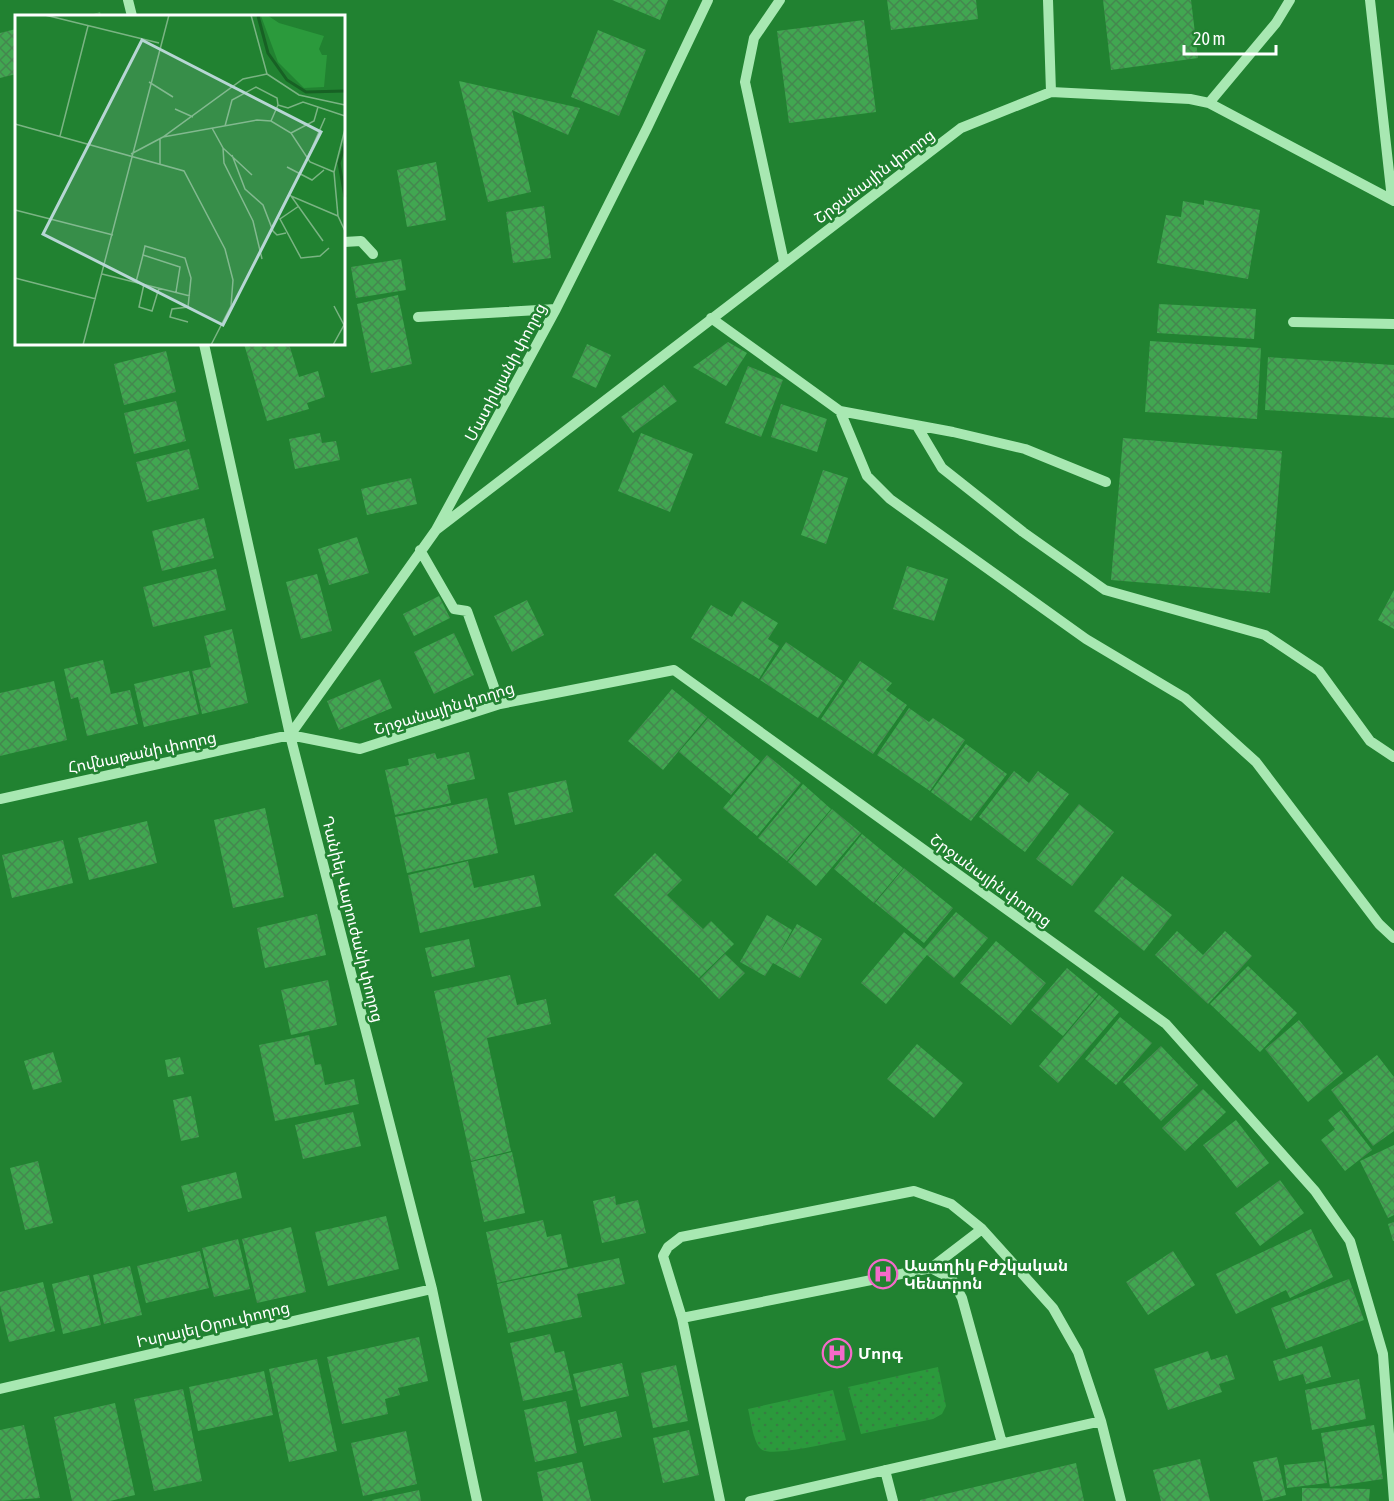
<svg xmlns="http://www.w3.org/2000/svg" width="1394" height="1501" viewBox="0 0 1394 1501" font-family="'Asap Condensed','Noto Sans Armenian',sans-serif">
	<defs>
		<pattern id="grass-dots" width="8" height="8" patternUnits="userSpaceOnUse" patternTransform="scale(1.5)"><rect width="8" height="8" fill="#2b9a3c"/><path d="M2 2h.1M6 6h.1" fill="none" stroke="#377f42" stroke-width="1.8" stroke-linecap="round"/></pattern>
		<pattern id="building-cross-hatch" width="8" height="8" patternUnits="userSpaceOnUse" patternTransform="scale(1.5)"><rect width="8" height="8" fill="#41a751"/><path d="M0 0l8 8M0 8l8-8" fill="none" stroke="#45874f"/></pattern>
	</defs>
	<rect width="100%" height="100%" fill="#218231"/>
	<path fill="url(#grass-dots)" d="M938 1367 946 1406 942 1414 933 1419 861 1434 848 1387Z
		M833 1390 846 1440C831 1442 771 1458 761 1449 753 1442 751 1420 748 1409Z"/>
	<path fill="url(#building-cross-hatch)" d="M612 0H668L660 20Z
		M887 0H976L978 19 891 30Z
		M1103 0H1191L1198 58 1111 70Z
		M100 12 101 16H87Z
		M864 20 876 112 789 123 777 31Z
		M16 29V74L0 78V33Z
		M598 30 646 50 619 116 571 97Z
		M459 81 580 108 568 135 512 110 531 192 488 202Z
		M436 162 446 220 407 227 397 170Z
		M1204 200 1260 210 1248 279 1157 263 1166 215 1181 217 1183 201 1204 205Z
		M544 206 551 258 513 263 506 212Z
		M401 259 406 290 356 298 351 267Z
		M398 295 412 364 371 373 357 304Z
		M1159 304 1256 309 1254 339 1157 333Z
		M1150 341 1261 348 1257 419 1145 412Z
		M728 342 747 353 726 386 693 367Z
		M244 344H289L299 377 318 371 325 397 307 403 309 409 267 421Z
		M587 344 611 355 596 388 572 377Z
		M166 351 176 392 124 405 114 364Z
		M1268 357 1394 365V418L1265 410Z
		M748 366 783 380 761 437 725 423Z
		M664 385 677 401 633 433 621 417Z
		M176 401 186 441 134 454 124 413Z
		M781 404 827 419 817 452 771 437Z
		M320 433 322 443 336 441 340 460 295 469 289 439Z
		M641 433 693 454 670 512 618 491Z
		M1123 438 1282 451 1270 593 1111 580Z
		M189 449 199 489 147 502 136 462Z
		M823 470 848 478 826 544 801 535Z
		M411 478 417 504 367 515 361 489Z
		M204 518 214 558 162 571 152 531Z
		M357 537 369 573 329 585 318 549Z
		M907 566 948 579 934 621 893 609Z
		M216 569 226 610 153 627 143 587Z
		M317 574 332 631 301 639 286 582Z
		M1394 590V629L1378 620Z
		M439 596 450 618 414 636 403 614Z
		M527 600 544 635 512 652 494 616Z
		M742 601 778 623 768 639 779 646 759 679 691 638 711 605 732 617Z
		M232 629 248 703 202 714 192 671 211 667 204 636Z
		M454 633 474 675 434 694 414 652Z
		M786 642 843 681 818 718 760 680Z
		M103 660 111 694 130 690 138 724 87 736 78 697 71 699 64 669Z
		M860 661 892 683 886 690 907 705 873 754 821 719Z
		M189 671 199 714 144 727 134 684Z
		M380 679 392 708 339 730 327 701Z
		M54 681 67 740 0 756V693Z
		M672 689 707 717 663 770 628 741Z
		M909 708 929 722 933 718 965 740 930 791 877 755Z
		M708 718 760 761 731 795 679 752Z
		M966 744 1007 774 971 821 931 792Z
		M469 752 475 779 447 785 451 803 395 815 385 770 409 765 408 759 435 753 437 759Z
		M767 755 801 783 757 836 723 808Z
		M1014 771 1029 783 1038 771 1069 794 1025 852 979 817Z
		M566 780 573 812 515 825 508 793Z
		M803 784 831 809 787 861 758 838Z
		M487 798 498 853 407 873 395 817Z
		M1079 804 1114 832 1072 886 1036 859Z
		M265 808 284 897 233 908 214 820Z
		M832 809 861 833 816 886 788 862Z
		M147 821 157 863 89 880 78 838Z
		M862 834 903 868 874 903 834 869Z
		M63 840 73 883 12 898 2 855Z
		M655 853 682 880 667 895 703 929 711 921 734 944 699 978 614 895Z
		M468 861 474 888 534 875 541 906 420 933 408 875Z
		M904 868 953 908 924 943 875 903Z
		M1122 876 1172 915 1144 951 1094 911Z
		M956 912 988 938 954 978 927 955 886 1004 861 983 904 932 924 949Z
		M317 914 326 955 265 968 257 928Z
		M767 915 792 930 778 956 797 924 822 939 800 978 773 963 765 976 740 962Z
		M1177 931 1203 955 1225 931 1252 956 1208 1004 1155 955Z
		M469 939 475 967 432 977 425 948Z
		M996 941 1046 983 1011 1025 960 983Z
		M725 954 745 973 719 999 700 979Z
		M1248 966 1297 1013 1260 1052 1210 1004Z
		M1067 968 1098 994 1063 1036 1031 1010Z
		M510 975 517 1005 546 999 551 1024 487 1038 511 1151 471 1161 434 991Z
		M328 980 337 1025 291 1035 281 990Z
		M1099 995 1119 1012 1058 1083 1039 1066Z
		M1120 1017 1152 1043 1116 1085 1085 1059Z
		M1299 1020 1343 1073 1308 1102 1265 1049Z
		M309 1035 315 1065 321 1064 325 1085 354 1079 359 1104 275 1121 259 1045Z
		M917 1044 963 1083 934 1118 887 1079Z
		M1161 1046 1198 1085 1161 1121 1123 1082Z
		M53 1052 62 1082 33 1090 24 1061Z
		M1377 1055 1394 1077V1131L1373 1146 1331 1090Z
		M180 1057 184 1074 168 1077 165 1060Z
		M1203 1089 1226 1112 1185 1151 1162 1128Z
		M191 1096 199 1137 181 1141 173 1100Z
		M1341 1110 1372 1150 1345 1171 1321 1140 1335 1129 1328 1120Z
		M353 1112 361 1146 303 1159 295 1125Z
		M1236 1120 1269 1163 1237 1188 1203 1145Z
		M1394 1145V1215L1388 1218 1360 1161Z
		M512 1152 525 1213 484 1222 471 1162Z
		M38 1161 53 1223 25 1230 10 1168Z
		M236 1172 242 1198 188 1212 181 1186Z
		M1280 1180 1304 1213 1260 1246 1235 1213Z
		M615 1196 616 1205 638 1200 646 1233 602 1243 593 1201Z
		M386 1216 399 1269 328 1286 315 1232Z
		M543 1220 547 1237 561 1234 568 1267 497 1283 486 1232Z
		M1394 1222V1241H1393L1388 1224Z
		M291 1227 306 1292 257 1303 242 1239Z
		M1311 1229 1333 1277 1290 1298 1286 1290 1236 1314 1216 1274Z
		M238 1239 250 1289 214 1297 202 1248Z
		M200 1251 209 1288 146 1303 137 1266Z
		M1173 1251 1195 1285 1148 1315 1126 1282Z
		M619 1258 625 1284 577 1294 582 1317 508 1333 497 1284Z
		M130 1266 142 1315 104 1324 93 1275Z
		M89 1275 101 1325 63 1334 52 1284Z
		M1349 1279 1364 1320 1286 1349 1271 1308Z
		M43 1282 55 1331 9 1342 0 1305V1292Z
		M550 1334 555 1353 564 1351 573 1390 523 1401 510 1343Z
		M419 1337 428 1381 398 1388 400 1395 385 1399 388 1414 342 1424 327 1357Z
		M1322 1346 1331 1377 1306 1384 1303 1374 1279 1381 1273 1361Z
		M1208 1351 1211 1360 1227 1355 1235 1379 1219 1384 1222 1392 1168 1410 1154 1369Z
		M317 1359 337 1451 289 1462 269 1369Z
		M622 1363 629 1396 581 1407 573 1374Z
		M676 1365 688 1421 653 1428 641 1373Z
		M264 1371 273 1415 198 1431 189 1387Z
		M1359 1379 1366 1419 1312 1430 1305 1390Z
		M183 1389 202 1481 154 1491 134 1399Z
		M566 1401 577 1453 535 1462 524 1410Z
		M115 1403 135 1495 110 1501H72L54 1417Z
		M616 1411 622 1437 584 1446 578 1420Z
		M24 1425 40 1498 0 1501V1430Z
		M1374 1425 1383 1479 1330 1487 1321 1433Z
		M689 1430 699 1475 663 1483 653 1438Z
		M406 1431 417 1484 363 1496 351 1443Z
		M1277 1457 1286 1495 1263 1501 1253 1462Z
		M1200 1459 1210 1501H1161L1153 1470Z
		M1324 1461 1327 1483 1287 1488 1284 1465Z
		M582 1462 591 1501H543L537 1472Z
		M1076 1463 1084 1501H920V1500Z
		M1302 1488 1370 1489 1369 1501H1302Z
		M419 1490 421 1501H372V1500Z"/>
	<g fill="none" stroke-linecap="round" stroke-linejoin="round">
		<path stroke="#a8e8b2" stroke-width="10" d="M128 0 132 16
			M780 0 754 38 745 82 784 262
			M1048 0 1051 92
			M1370 0 1392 199
			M1209 103 1276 23 1290 0
			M344 242 361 241 373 254
			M418 317 556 309
			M711 318 840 411 867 476 890 499 1086 639 1185 698 1256 762 1379 924 1394 938
			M1293 322 1394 324
			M204 344 290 735 432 1289 477 1501
			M840 411 953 432 1025 449 1106 482
			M917 426 942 468 1023 532 1105 590 1265 635 1319 671 1370 741 1394 757
			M436 530 961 128 1051 92 1190 99 1209 103 1394 201
			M420 550 454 609 467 611 500 704
			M290 735 436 530 556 309 647 128 708 0
			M0 799 290 735 360 749 500 704 674 670 1166 1024 1315 1191 1350 1241 1383 1354 1394 1501
			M931 1268 982 1229
			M682 1318 720 1501
			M0 1389 432 1289
			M1002 1443 962 1298 952 1279 931 1268 682 1318 663 1256 668 1247 681 1237 914 1191 951 1204 982 1229 1053 1308 1078 1352 1101 1421 1121 1501
			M885 1470 893 1501
			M750 1501 1101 1421"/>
	</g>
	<defs>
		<g id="hospital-ring" transform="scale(1.5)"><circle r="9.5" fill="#218231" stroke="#f46ac9" stroke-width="1.5"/><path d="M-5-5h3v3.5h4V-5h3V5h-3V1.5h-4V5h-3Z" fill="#f46ac9"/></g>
	</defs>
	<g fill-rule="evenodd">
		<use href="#hospital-ring" x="883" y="1274"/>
		<use href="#hospital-ring" x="837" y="1353"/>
	</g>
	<g text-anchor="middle" stroke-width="5" stroke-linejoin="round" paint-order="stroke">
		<g font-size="16" fill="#fff" stroke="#218231">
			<text transform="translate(874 176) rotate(-37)" y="6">Շրջանային փողոց</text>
			<text transform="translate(505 372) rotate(-62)" y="6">Մատիկյանի փողոց</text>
			<text transform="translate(444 708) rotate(-17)" y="6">Շրջանային փողոց</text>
			<text transform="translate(142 752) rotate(-12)" y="6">Հովնաթանի փողոց</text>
			<text transform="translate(991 880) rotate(36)" y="6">Շրջանային փողոց</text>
			<text transform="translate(353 919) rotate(76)" y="6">Դանիել Վարուժանի փողոց</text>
			<text transform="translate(213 1324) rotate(-13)" y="6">Իսրայել Օրու փողոց</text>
		</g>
		<g font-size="16" font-weight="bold" fill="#fff" stroke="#218231" text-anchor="start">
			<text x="904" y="1271">Աստղիկ Բժշկական<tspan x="904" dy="18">Կենտրոն</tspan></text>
			<text x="858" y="1359">Մորգ</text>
		</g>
	</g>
	<g transform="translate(15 15)">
		<rect width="330" height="330" fill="#218231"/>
		<path d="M252 0 264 8 309 21 304 34 307 40H312L309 72 289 73 263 47 246 1Z" fill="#2b9a3c"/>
		<path fill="none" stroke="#176124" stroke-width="3" d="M243 1 253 38 272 65 291 77 330 76M330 129 324 148 330 182"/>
		<path fill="none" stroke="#7ab483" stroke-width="1.5" d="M30 0 144 28M236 0 252 59M252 59 284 80 330 90M134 67 158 82M263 90 273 93 288 87 330 101M160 94 178 102M0 109 169 156 210 234 218 265 216 291 196 330M210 111 217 85 241 72 262 83 263 90 256 106M197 113 208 133 209 148 238 206 247 244M330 114 319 157 323 201 330 216M276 118 299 106 303 92M45 121 73 11M148 122 242 105 256 106 276 118 295 147 319 157M145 124V149M208 133 237 160M116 139 148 122 228 64 252 59M217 140 230 174 248 190 258 216 262 220 271 218M293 142 310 103M272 152 297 165 309 155M284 191 265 204 286 243 305 241 314 233M0 195 98 220M308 226 276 181 323 201M87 259 175 281M0 263 81 284M121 267 128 240M129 269 124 292 137 296 144 273M161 277 165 252 128 240 130 231 170 243 176 263 173 292 157 294 155 302 173 307M68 330 154 0M318 330 329 310 319 291"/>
		<path fill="#b7d6d4" fill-opacity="0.15" stroke="#b7d6d4" stroke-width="3" d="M127 25 306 117 208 310 28 219Z"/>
		<rect width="330" height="330" fill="none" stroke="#fff" stroke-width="3"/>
	</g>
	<path d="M1184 45v9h92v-9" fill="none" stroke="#ffffff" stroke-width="3"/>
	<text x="1193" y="45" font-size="18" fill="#ffffff" stroke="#218231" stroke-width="4.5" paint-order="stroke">20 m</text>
</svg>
